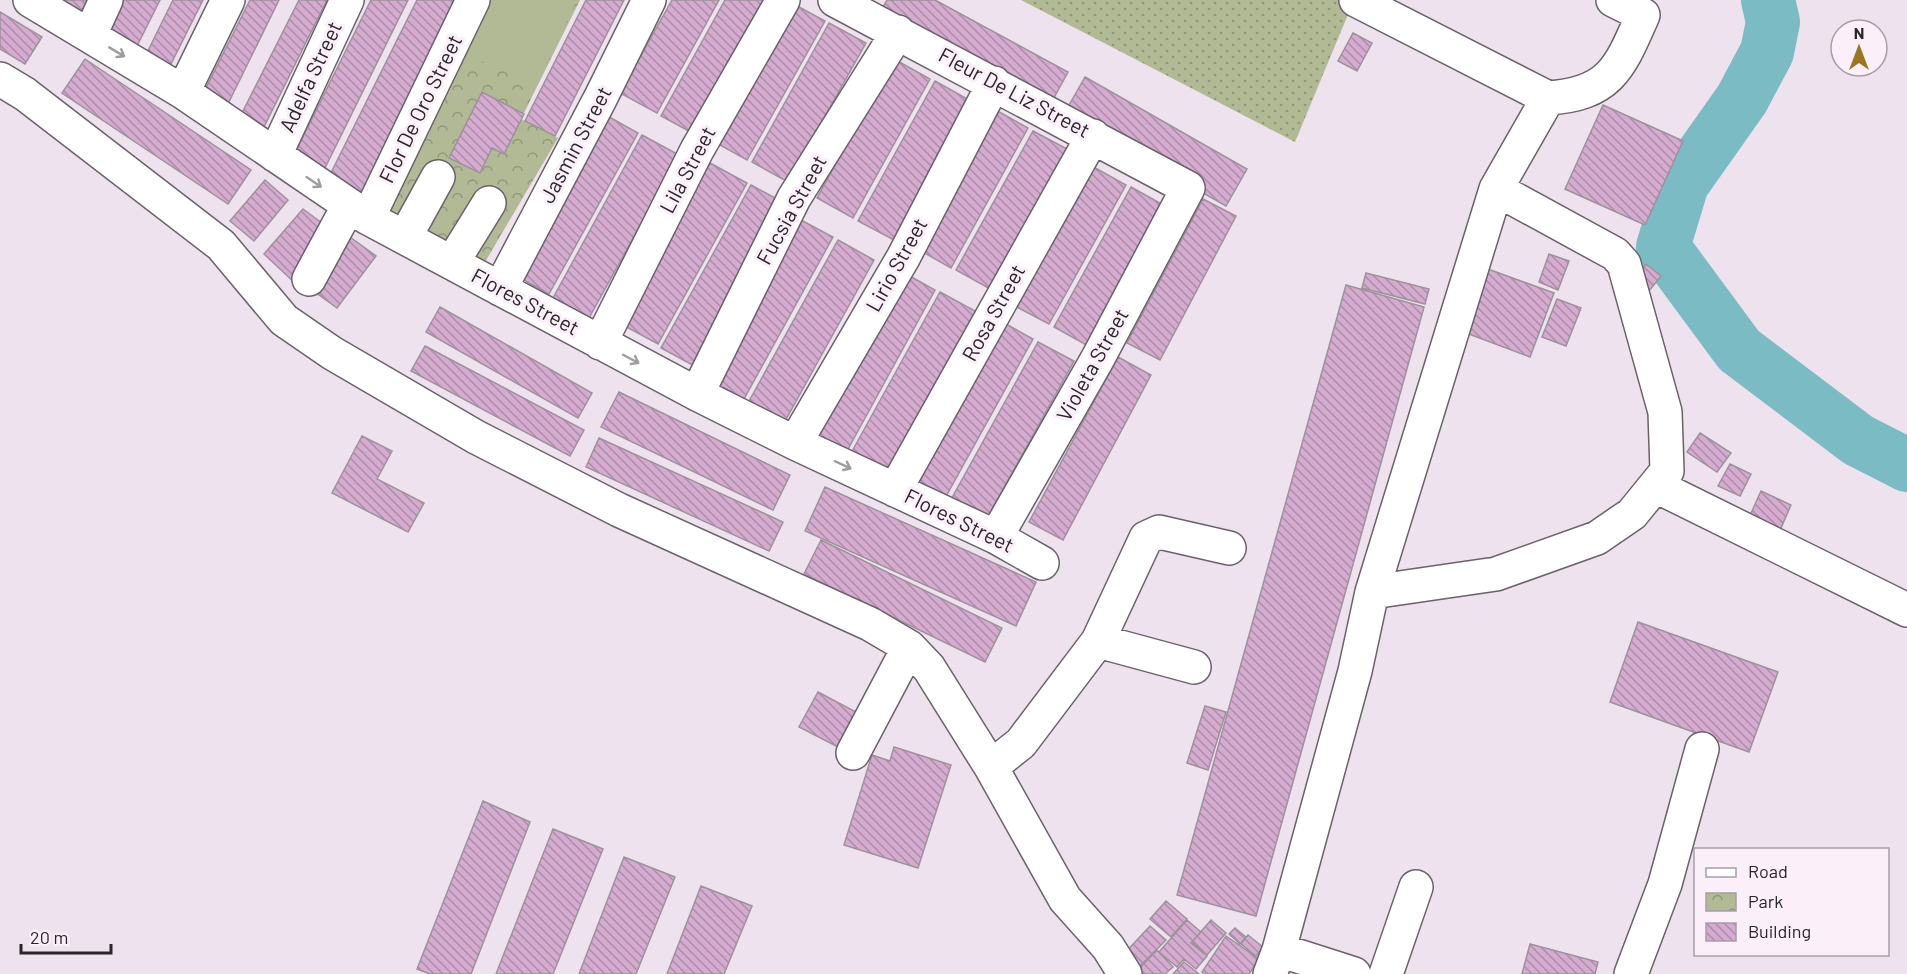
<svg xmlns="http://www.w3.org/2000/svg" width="1907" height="974" viewBox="0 0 1907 974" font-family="Barlow,sans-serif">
	<defs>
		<pattern id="grass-dots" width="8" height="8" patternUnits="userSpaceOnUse" patternTransform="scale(1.5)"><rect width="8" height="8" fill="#b2ba95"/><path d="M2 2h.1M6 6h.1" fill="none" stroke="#91977a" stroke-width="1.8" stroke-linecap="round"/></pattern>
		<pattern id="park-crowns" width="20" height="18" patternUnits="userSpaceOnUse" patternTransform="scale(1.5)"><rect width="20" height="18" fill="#b2ba95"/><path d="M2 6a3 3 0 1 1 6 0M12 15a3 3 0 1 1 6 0" fill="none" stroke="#91977a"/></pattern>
		<pattern id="building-back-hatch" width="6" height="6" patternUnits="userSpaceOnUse" patternTransform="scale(1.5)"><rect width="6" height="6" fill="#d5acd0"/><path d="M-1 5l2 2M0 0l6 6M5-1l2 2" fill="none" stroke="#ad8ca9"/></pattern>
	</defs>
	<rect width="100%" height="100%" fill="#ede2ed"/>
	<path fill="url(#grass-dots)" d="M1021 0H1354L1295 142Z"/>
	<path fill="url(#park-crowns)" d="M491 0H580L521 119 558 138 478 274 383 213Z"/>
	<path fill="#b2ba95" d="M489 0H577L536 86 464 53Z"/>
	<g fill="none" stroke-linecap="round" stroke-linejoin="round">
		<path stroke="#7bbcc4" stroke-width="54" d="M1768 0 1773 22 1767 52 1742 99 1682 184 1663 247 1739 350 1858 440 1907 465"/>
	</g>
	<path fill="url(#building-back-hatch)" stroke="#9d929c" stroke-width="1.5" d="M60 0H87L82 11Z
		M123 0H160L134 52 105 38Z
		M173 0H203L167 72 143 61Z
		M250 0H279L225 110 201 98Z
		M299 0H327L263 129 240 117Z
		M371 0H408L322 174 292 159Z
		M417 0H457L360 196 327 181Z
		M586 0H624L555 136 525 121Z
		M672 0H719L657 113 620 93Z
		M725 0H772L698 136 661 116Z
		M887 0H935L1068 72 1049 107 878 15Z
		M788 1 825 21 747 160 711 140Z
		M0 12 42 37 25 64 0 49Z
		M829 23 866 43 788 182 752 162Z
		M1353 33 1372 43 1357 71 1338 61Z
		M85 59 251 170 228 204 62 93Z
		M894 59 930 79 853 218 817 198Z
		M1085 77 1247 169 1226 206 1064 114Z
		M935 81 971 101 894 240 858 221Z
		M482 92 524 114 504 154 492 148 480 173 449 158Z
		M1603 105 1683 141 1645 225 1565 189Z
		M992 108 1028 128 951 268 914 247Z
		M602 113 638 133 549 294 513 274Z
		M1033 131 1069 150 992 290 956 270Z
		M642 135 679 155 589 318 553 298Z
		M710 163 747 183 658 344 621 324Z
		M1090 165 1126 185 1049 324 1013 305Z
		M265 180 288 200 254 241 230 221Z
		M751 185 788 205 698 368 661 348Z
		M1131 187 1167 207 1090 347 1054 327Z
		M1203 199 1236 216 1160 360 1127 343Z
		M303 209 330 229 295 283 264 254Z
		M797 218 833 237 744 399 708 379Z
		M350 237 376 256 337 308 311 289Z
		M838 240 874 260 784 423 748 403Z
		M1549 254 1569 261 1558 290 1539 282Z
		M1646 264 1661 276 1649 291 1634 279Z
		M1485 268 1554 293 1530 357 1461 331Z
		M899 270 935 290 847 451 810 431Z
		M1366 273 1429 289 1425 304 1362 288Z
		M1346 285 1424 307 1256 916 1177 895Z
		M940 292 977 312 886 475 850 455Z
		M1557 299 1581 308 1566 346 1542 337Z
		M440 307 592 393 578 418 426 332Z
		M997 319 1033 339 944 500 908 481Z
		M1038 342 1074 361 984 524 948 505Z
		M425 346 584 430 570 456 411 371Z
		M1118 357 1151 375 1063 540 1029 522Z
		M619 392 790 475 773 510 601 427Z
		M1700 433 1731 453 1717 472 1687 452Z
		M362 436 392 451 377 479 424 503 408 532 332 493Z
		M599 438 783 522 769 551 586 467Z
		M1730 464 1751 474 1740 496 1718 486Z
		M825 487 1036 582 1016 626 805 531Z
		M1761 491 1791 505 1778 535 1748 520Z
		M821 540 1002 628 985 662 804 574Z
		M1638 622 1778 672 1749 752 1610 702Z
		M818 692 856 712 838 747 799 727Z
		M1205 706 1226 712 1208 770 1187 763Z
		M894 747 951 765 918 868 844 845 872 755 890 761Z
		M483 801 530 822 471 974H430L417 969Z
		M553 829 603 849 553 974H496Z
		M624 857 675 877 636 974H579Z
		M701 886 752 906 724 974H667Z
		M1166 901 1187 919 1171 937 1150 919Z
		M1187 920 1201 932 1191 943 1207 956 1196 969 1184 959 1177 967 1159 952Z
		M1211 920 1226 933 1207 955 1192 942Z
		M1150 926 1166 940 1137 969 1123 955Z
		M1235 928 1246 937 1240 944 1229 934Z
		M1248 935 1263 947 1256 956 1241 944Z
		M1226 936 1259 959 1249 974H1205L1202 972Z
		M1530 944 1598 962 1595 974H1522Z
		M1157 950 1173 967 1165 974H1138L1136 972Z
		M1184 962 1199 974H1173Z"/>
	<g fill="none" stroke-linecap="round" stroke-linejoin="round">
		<g stroke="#6b616b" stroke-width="36">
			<path id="minor" d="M30 0 183 92 368 218 697 394 795 443 996 537 1042 563
				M835 0 1188 188 1098 358 996 537
				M90 35 106 0
				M0 79 25 94 221 245 284 320 332 353 476 437 619 510 870 624 909 647 929 668 991 767 1065 899 1108 947 1125 974
				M183 92 228 0
				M1548 98C1611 94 1620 67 1643 15L1613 0
				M275 155 347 0
				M368 218 473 0
				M405 237 438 177
				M452 263 489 203
				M309 279 349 205
				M500 289 600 99 649 0
				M600 343 697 150 783 0
				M697 394 794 198 898 32
				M795 443 903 258 994 83
				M1656 486 1907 610
				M895 490 1093 136
				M1372 592 1496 574 1597 538 1632 514 1667 471 1665 412 1624 264 1615 254 1496 189
				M1098 641 1194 667
				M853 753 909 647
				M991 767 1021 743 1098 641 1146 538 1159 532 1229 548
				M1279 950 1354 974
				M1270 974 1279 950 1355 671 1372 592 1496 189 1548 98 1356 0
				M1386 974 1416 887
				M1631 974 1665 884 1702 749"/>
		</g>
		<use href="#minor" stroke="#fff" stroke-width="33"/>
	</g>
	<defs><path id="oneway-shaft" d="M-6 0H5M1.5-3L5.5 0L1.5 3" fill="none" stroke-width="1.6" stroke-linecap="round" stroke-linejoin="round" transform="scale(1.5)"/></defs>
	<g stroke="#9f9d9f">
		<use href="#oneway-shaft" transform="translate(117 52) rotate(31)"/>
		<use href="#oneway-shaft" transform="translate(314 182) rotate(34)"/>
		<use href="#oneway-shaft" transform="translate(631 359) rotate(28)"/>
		<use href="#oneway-shaft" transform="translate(843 465) rotate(25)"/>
	</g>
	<g text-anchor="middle" stroke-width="6" stroke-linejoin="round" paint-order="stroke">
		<g font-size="21" fill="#292529" stroke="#fbeffa">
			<text transform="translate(311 77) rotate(-65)" y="7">Adelfa Street</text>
			<text transform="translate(1014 93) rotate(28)" y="7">Fleur De Liz Street</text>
			<text transform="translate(421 109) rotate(-64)" y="7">Flor De Oro Street</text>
			<text transform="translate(576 145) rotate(-62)" y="7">Jasmin Street</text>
			<text transform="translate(688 170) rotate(-62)" y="7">Lila Street</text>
			<text transform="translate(792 210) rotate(-61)" y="7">Fucsia Street</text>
			<text transform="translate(897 265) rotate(-61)" y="7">Lirio Street</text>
			<text transform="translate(525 302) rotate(28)" y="7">Flores Street</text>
			<text transform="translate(994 313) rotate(-61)" y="7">Rosa Street</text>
			<text transform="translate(1093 365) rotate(-61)" y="7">Violeta Street</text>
			<text transform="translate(959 521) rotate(26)" y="7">Flores Street</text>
		</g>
	</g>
	<rect x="1694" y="848" width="195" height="108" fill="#fbeffa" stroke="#a79ea6" stroke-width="1.5"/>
	<rect x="1706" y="868" width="30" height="9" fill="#ffffff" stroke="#a79ea6" stroke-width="1.5"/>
	<text x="1748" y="878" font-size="18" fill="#292529">Road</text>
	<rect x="1706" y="893" width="30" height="18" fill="url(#park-crowns)" stroke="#a79ea6" stroke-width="1.5"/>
	<text x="1748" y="908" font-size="18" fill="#292529">Park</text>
	<rect x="1706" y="923" width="30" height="18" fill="url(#building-back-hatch)" stroke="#a79ea6" stroke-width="1.5"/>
	<text x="1748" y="938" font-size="18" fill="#292529">Building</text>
	<g transform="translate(1859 48)"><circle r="28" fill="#fbeffa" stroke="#a79ea6" stroke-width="1.5"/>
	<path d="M0-4.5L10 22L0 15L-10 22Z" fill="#9b7621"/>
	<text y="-9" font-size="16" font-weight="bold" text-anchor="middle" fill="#292529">N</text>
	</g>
	<path d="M21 944v9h90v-9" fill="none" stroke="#292529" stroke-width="3"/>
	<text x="30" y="944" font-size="18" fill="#292529" stroke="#fbeffa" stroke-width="4.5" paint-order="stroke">20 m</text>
</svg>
